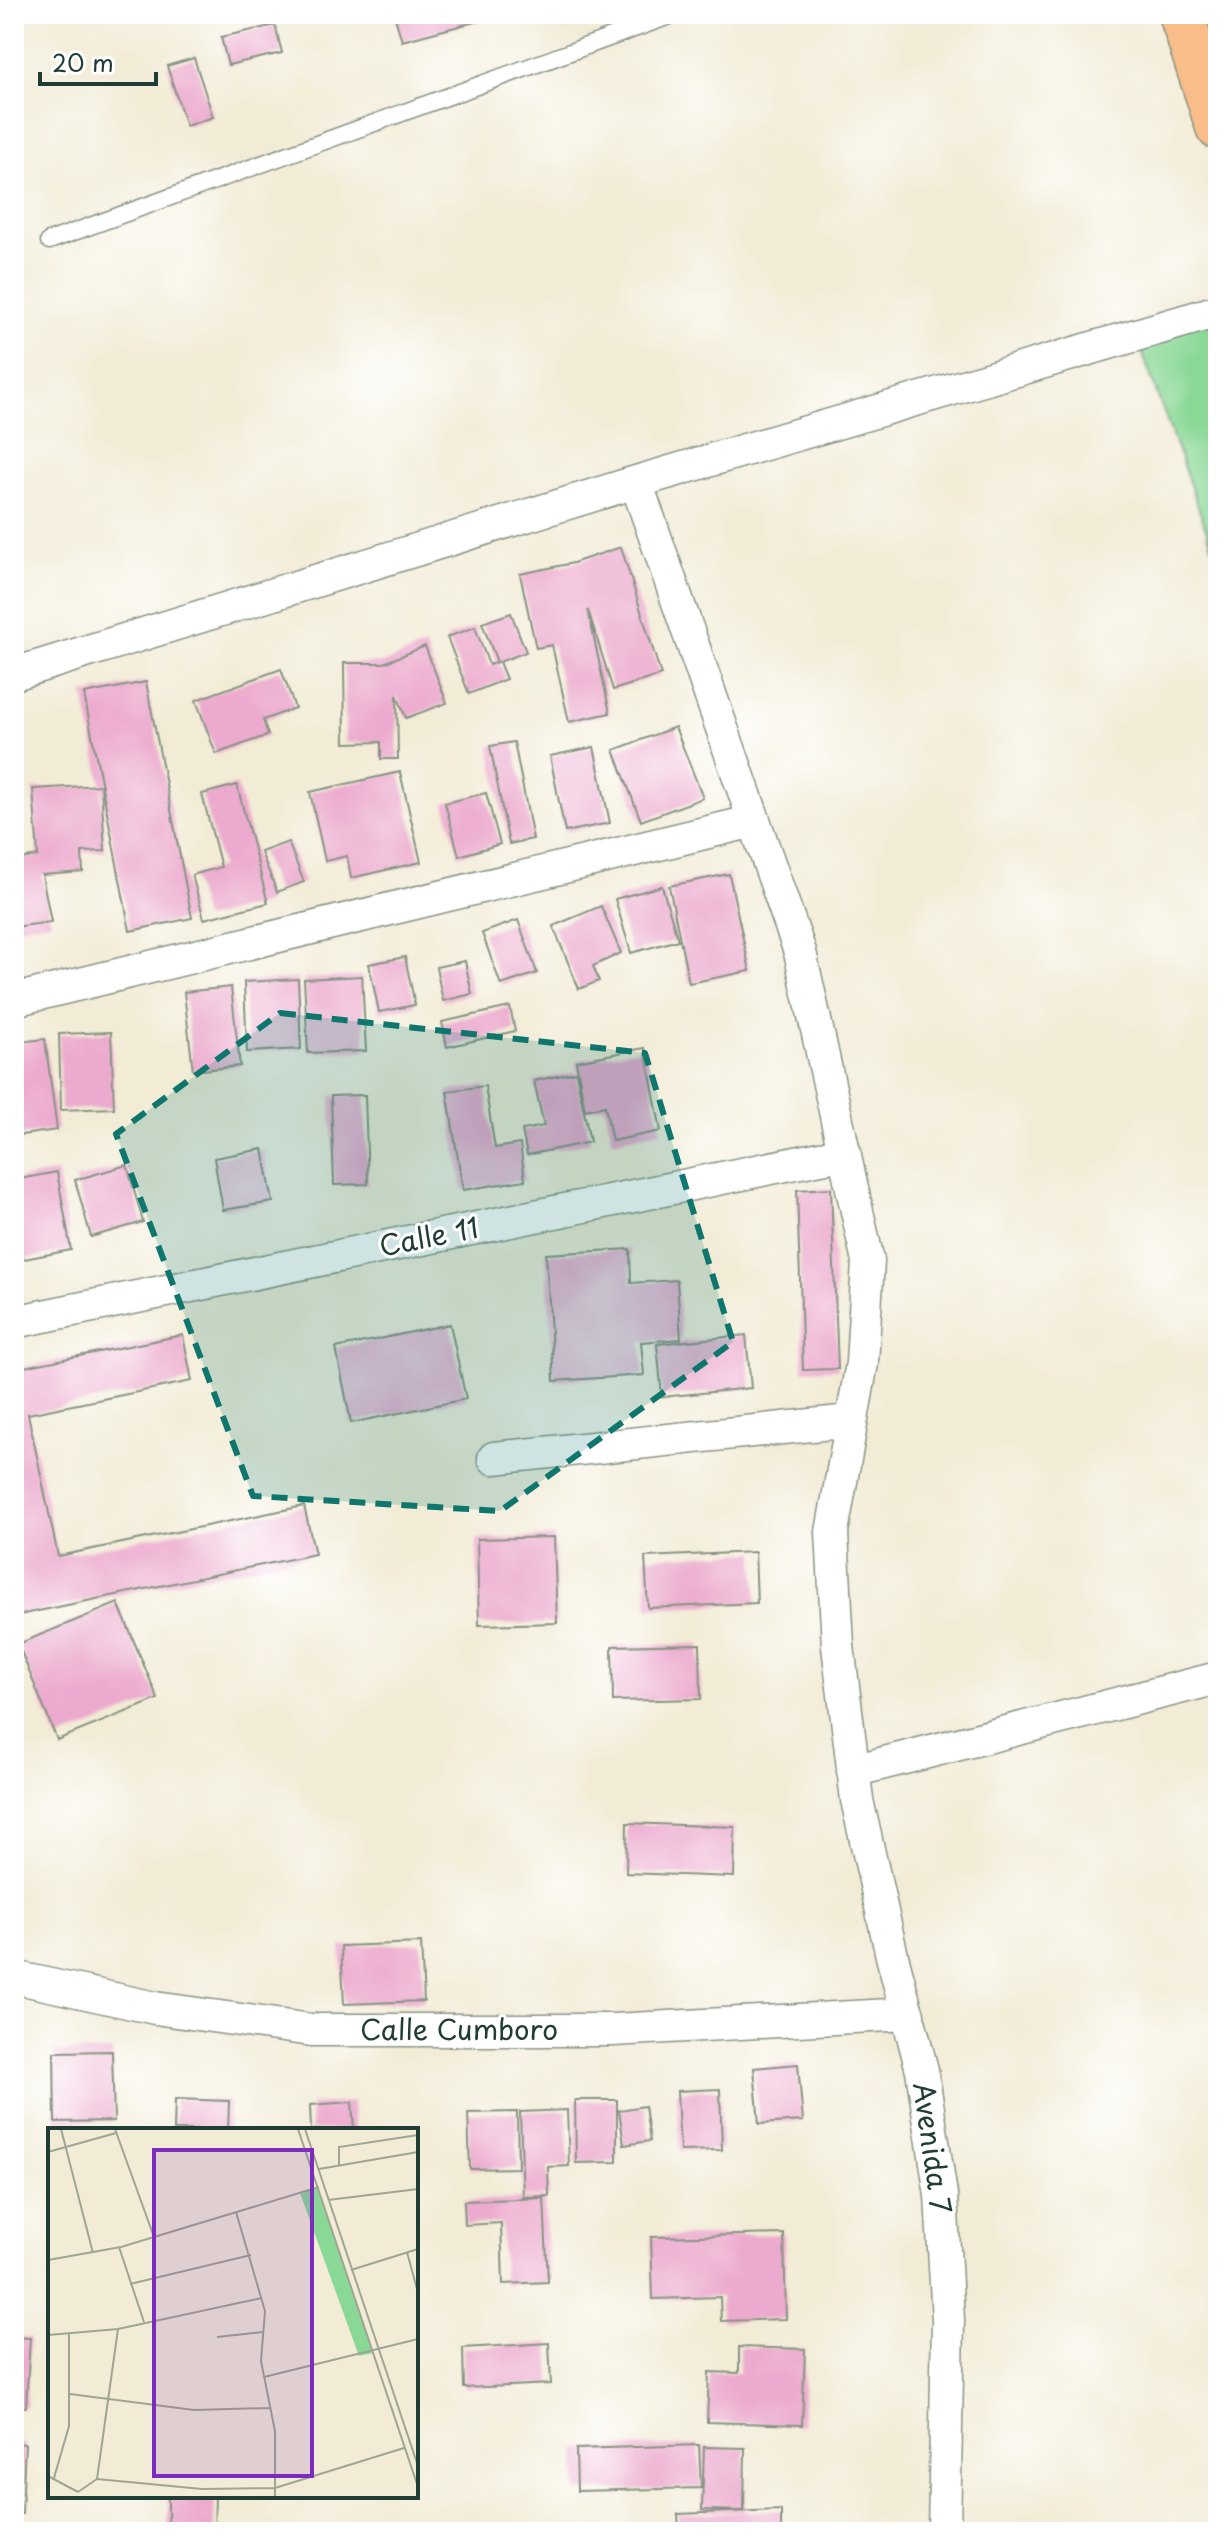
<svg xmlns="http://www.w3.org/2000/svg" width="1232" height="2546" viewBox="0 0 1232 2546" font-family="'Playpen Sans',sans-serif">
	<rect width="100%" height="100%" fill="#fff"/>
	<filter id="ink" filterUnits="userSpaceOnUse"><feTurbulence type="fractalNoise" baseFrequency=".0125" numOctaves="2"/><feDisplacementMap in="SourceGraphic" scale="16" xChannelSelector="R" yChannelSelector="G"/><feConvolveMatrix kernelMatrix="1 2 1 2 8 2 1 2 1" color-interpolation-filters="sRGB"/></filter>
	<filter id="wash" filterUnits="userSpaceOnUse"><feTurbulence type="fractalNoise" baseFrequency=".006" numOctaves="4" result="noise"/><feDisplacementMap in="SourceGraphic" scale="32" xChannelSelector="R" yChannelSelector="G"/><feGaussianBlur stdDeviation="1.8" result="paint"/><feColorMatrix in="noise" values="0 0 0 0 0 0 0 0 0 0 0 0 0 0 0 0 0 1.4 0 .05"/><feComposite in="paint" operator="in"/></filter>
	<g filter="url(#wash)">
		<rect width="100%" height="100%" fill="#f2ebd5"/>
		<path fill="#8ad896" stroke="#548a65" stroke-width="2" d="M1218 311V562L1136 335Z"/>
		<g id="blocks">
			<path fill="#ecaace" d="M394 14H501V15L402 41Z
				M275 25 282 53 228 65 221 37Z
				M194 58 213 117 186 126 167 66Z
				M621 547 661 675 613 690 588 610 610 713 569 722 552 645 536 648 520 574 573 563Z
				M511 613 526 652 499 662 506 679 469 694 447 637 475 627 489 665 497 662 482 623Z
				M425 646 447 703 406 718 397 695 398 759H381V742L345 743 344 663H384Z
				M281 669 295 708 263 720 268 735 216 754 196 700Z
				M146 682 192 918 130 931 84 694Z
				M675 727 703 798 641 821 614 750Z
				M514 742 533 839 509 844 490 746Z
				M594 747 610 823 565 832 550 756Z
				M400 772 421 862 351 878 347 856 325 861 310 792Z
				M101 785 105 851 82 852 83 872 42 875 51 922 14 927V860L38 856 33 789Z
				M237 785 268 903 204 919 192 875 221 867 202 794Z
				M486 793 500 844 459 856 445 803Z
				M14 815H17L22 851 14 852Z
				M288 842 304 882 277 892 261 852Z
				M729 874 750 971 689 983 669 886Z
				M662 886 678 940 631 953 615 899Z
				M601 906 621 953 593 966 599 981 579 989 553 926Z
				M518 920 537 973 501 985 482 933Z
				M405 957 415 1005 379 1012 369 964Z
				M465 961 472 994 443 1001 436 967Z
				M362 976 366 1051 308 1053 304 979Z
				M298 979 301 1049 247 1052 244 982Z
				M231 987 240 1066 193 1071 184 992Z
				M510 1007 515 1031 447 1047 442 1022Z
				M111 1032 114 1108 61 1110 59 1034Z
				M45 1039 57 1130 14 1136V1059H19L18 1042Z
				M645 1048 661 1131 612 1141 605 1106 585 1110 576 1061Z
				M576 1072 590 1142 527 1155 522 1130 544 1126 534 1081Z
				M485 1086 495 1148 520 1144 525 1180 463 1190 447 1091Z
				M365 1095 368 1184 334 1185 331 1096Z
				M263 1149 273 1202 223 1210 214 1158Z
				M127 1165 143 1222 91 1237 75 1180Z
				M57 1172 71 1250 14 1261V1180Z
				M831 1188 838 1369 803 1370 797 1190Z
				M630 1249 631 1283 677 1280 681 1339 641 1342 644 1375 554 1381 546 1254Z
				M450 1324 466 1399 351 1423 336 1348Z
				M183 1335 192 1381 28 1414 58 1556 304 1506 315 1554 14 1616V1369Z
				M746 1335 751 1388 662 1397 657 1344Z
				M554 1537 557 1623 479 1625 477 1539Z
				M755 1552 757 1603 648 1608 645 1557Z
				M118 1603 158 1699 57 1740 18 1644Z
				M700 1644 701 1699 613 1701 612 1646Z
				M627 1823 735 1827 734 1877 626 1873Z
				M421 1943 424 2001 344 2004 341 1946Z
				M112 2051 114 2121 55 2122 54 2052Z
				M798 2064 803 2121 759 2124 754 2068Z
				M720 2089 722 2150 680 2151 677 2091Z
				M175 2099 229 2101 228 2130H174Z
				M575 2100H617V2162L576 2163Z
				M352 2102 354 2130H311L310 2105Z
				M645 2106 650 2141 624 2145 619 2110Z
				M567 2110 569 2166 548 2167 549 2196 523 2197 520 2112Z
				M517 2112 518 2168 470 2169 468 2113Z
				M544 2198 548 2282 503 2284 501 2223 465 2225 464 2201Z
				M784 2234 786 2319 721 2321 720 2297 653 2299 651 2237Z
				M14 2337 30 2338 26 2407 14 2406Z
				M549 2343 551 2384 464 2388 463 2348Z
				M739 2347 805 2349 802 2425 707 2422 709 2372 739 2373Z
				M14 2443 25 2444 22 2514H14Z
				M699 2445 701 2488 577 2491 576 2449Z
				M704 2447 745 2448 744 2511 702 2510Z
				M168 2496H215L214 2532H168Z
				M781 2510V2532H679L678 2514Z"/>
		</g>
	</g>
	<g filter="url(#ink)">
		<use href="#blocks" fill-opacity="0" stroke="#889484" stroke-width="2"/>
		<g fill="none" stroke-linecap="round" stroke-linejoin="round">
			<g stroke="#889484" stroke-width="19">
				<path id="lane" d="M49 241 675 14"/>
			</g>
			<g stroke="#889484" stroke-width="35">
				<path id="street" d="M636 482 800 952 868 1261 862 1363 832 1532 838 1646 857 1800 892 1956 922 2070 941 2195 948 2320 944 2532
					M14 674 636 482 1218 311
					M14 1000 754 821
					M14 1322 845 1153
					M494 1458 850 1421
					M853 1771 1218 1678
					M14 1977 155 2008 311 2030H613L908 2014"/>
			</g>
			<g stroke="#889484" stroke-width="47">
				<path id="highway" d="M1181 14 1218 127"/>
			</g>
			<use href="#lane" stroke="#fff" stroke-width="16"/>
			<use href="#street" stroke="#fff" stroke-width="32"/>
			<use href="#highway" stroke="#f8bd89" stroke-width="44"/>
		</g>
	</g>
	<path fill="#0f766e" fill-opacity="0.2" stroke="#0f766e" stroke-width="6" stroke-dasharray="16 10" stroke-linejoin="round" d="M280 1013 645 1053 733 1342 500 1511 253 1496 116 1134Z"/>
	<g text-anchor="middle" stroke-width="6" stroke-linejoin="round" paint-order="stroke">
		<g font-size="28" fill="#1f3d34" stroke="#fff">
			<text transform="translate(429 1237) rotate(-11)" y="10">Calle 11</text>
			<text x="459" y="2040">Calle Cumboro</text>
			<text transform="translate(932 2148) rotate(82)" y="10">Avenida 7</text>
		</g>
	</g>
	<g transform="translate(48 2128)">
		<rect width="370" height="370" fill="#f2ebd5"/>
		<path d="M269 60 325 225 311 228 252 65Z" fill="#8ad896"/>
		<path fill="none" stroke="#9ea595" stroke-width="2" d="M13 1 45 125M67 1 106 109M250 1 370 359M257 1 370 338M0 24 68 5M291 38V19L370 7M271 41 370 24M280 72 370 61M188 84 217 183 213 233 227 303V369M71 119 96 194M359 124 370 165M0 132 73 119 271 59M303 142 370 121M82 156 203 127M0 207 70 201 214 170M169 209 215 204M216 249 370 211M22 266 146 282 222 280M0 348 30 364M6 350 21 298V206M49 351 154 361 227 360 356 320M30 364 49 351 70 201"/>
		<path fill="#7b2cbf" fill-opacity="0.15" stroke="#7b2cbf" stroke-width="4" d="M106 22H264V348H106Z"/>
		<rect width="370" height="370" fill="none" stroke="#1f3d34" stroke-width="4"/>
	</g>
	<rect width="1232" height="2546" fill="none" stroke="#fff" stroke-width="48"/>
	<path d="M40 72v12h116v-12" fill="none" stroke="#1f3d34" stroke-width="4"/>
	<text x="52" y="72" font-size="24" fill="#1f3d34" stroke="#ffffff" stroke-width="6" paint-order="stroke">20 m</text>
</svg>
